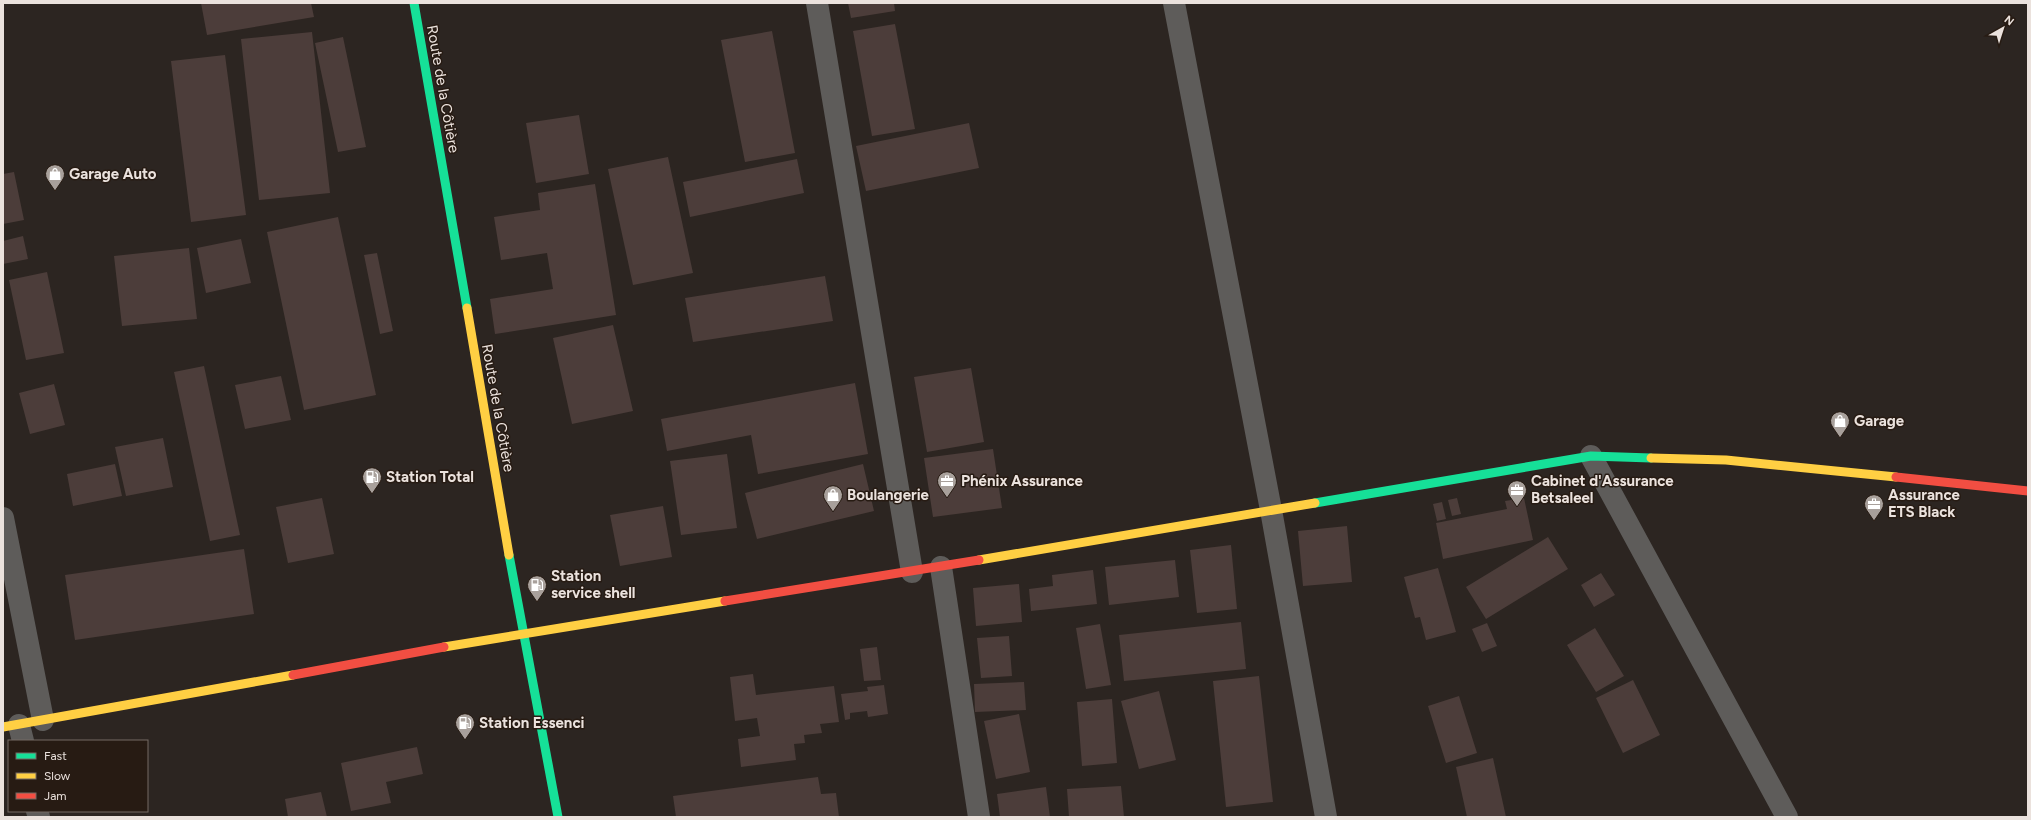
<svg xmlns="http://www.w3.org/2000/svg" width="2031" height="820" viewBox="0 0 2031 820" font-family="Figtree,sans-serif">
	<rect width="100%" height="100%" fill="#2c2521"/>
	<path fill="#4c3d3a" d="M201 3H311L314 17 207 35Z
		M848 3H894L895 11 851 18Z
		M895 24 915 129 872 136 853 31Z
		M772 31 795 153 745 162 721 40Z
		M312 32 330 193 259 200 241 39Z
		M343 37 366 147 338 152 315 43Z
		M225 55 246 215 191 222 171 61Z
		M579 115 589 174 536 183 526 123Z
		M969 123 979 168 866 191 856 146Z
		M668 157 693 273 633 285 608 169Z
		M797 159 804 193 690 217 683 182Z
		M14 172 24 220 3 224V174Z
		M595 184 616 315 495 334 490 299 553 289 547 253 501 260 494 217 540 210 538 193Z
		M338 217 376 395 304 410 267 232Z
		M23 236 28 259 3 264V241Z
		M241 239 251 283 206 293 197 248Z
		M189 248 197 319 122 326 114 256Z
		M377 253 393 331 380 334 364 255Z
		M47 272 64 353 26 360 9 280Z
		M825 276 833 321 693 342 685 298Z
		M613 325 633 411 572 424 553 338Z
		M204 366 240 535 210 541 174 372Z
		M971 368 984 442 927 452 914 377Z
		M281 376 291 420 245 429 235 385Z
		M855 383 868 454 758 474 751 435 667 451 661 419Z
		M54 384 65 425 30 434 19 393Z
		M163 438 173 487 126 496 115 447Z
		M993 449 1002 508 933 517 924 458Z
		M727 454 737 528 681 535 670 461Z
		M115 464 122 496 73 506 67 474Z
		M863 464 874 511 757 539 745 493Z
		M322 498 334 554 288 563 276 507Z
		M1457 498 1461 514 1452 516 1448 500Z
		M1524 498 1533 540 1443 559 1436 523 1507 509 1505 501Z
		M1442 502 1446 519 1437 521 1433 504Z
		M663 506 672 557 620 566 610 515Z
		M1347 526 1352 582 1303 586 1298 531Z
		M1548 537 1568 569 1486 619 1466 587Z
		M1231 545 1237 609 1197 613 1190 550Z
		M244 549 254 614 75 640 65 575Z
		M1175 560 1179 597 1109 605 1105 567Z
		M1438 568 1456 632 1426 640 1420 617 1415 618 1404 577Z
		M1093 570 1097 604 1031 611 1029 589 1053 586 1052 575Z
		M1601 573 1615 595 1594 607 1581 585Z
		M1019 584 1022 622 976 626 973 588Z
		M1241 622 1246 669 1124 681 1119 635Z
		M1487 623 1497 646 1482 652 1472 629Z
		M1100 624 1111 685 1086 689 1076 628Z
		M1595 628 1624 676 1596 692 1567 645Z
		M1009 636 1012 676 981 678 977 638Z
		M877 647 881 680 864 681 860 649Z
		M753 674 756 695 834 686 839 722 820 724 822 733 804 735 805 743 794 744 796 760 741 767 738 739 760 736 757 718 735 721 730 677Z
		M1259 676 1273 802 1226 807 1213 681Z
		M1633 680 1660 735 1623 753 1596 698Z
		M1024 682 1026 710 975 712 974 684Z
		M884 685 888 714 868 717 867 711 850 713V719L845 720 841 694 868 691 867 687Z
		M1159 691 1176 760 1139 769 1121 701Z
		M1459 696 1477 753 1446 763 1428 706Z
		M1112 699 1117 763 1082 766 1077 702Z
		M1019 714 1030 772 996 779 984 721Z
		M417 747 423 774 386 782 391 803 351 811 341 763Z
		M1493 758 1506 817H1467L1456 767Z
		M818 777 821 794 836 793 839 817H676L673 796Z
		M1121 786 1124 817H1069L1067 789Z
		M1046 787 1050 817H1000L997 794Z
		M321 792 327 817H288L285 799Z"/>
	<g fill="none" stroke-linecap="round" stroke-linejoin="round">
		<path stroke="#5e5c5a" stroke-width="22" d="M817 3 912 572
			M1174 3 1271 510 1326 817
			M1591 456 1787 817
			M3 518 43 720
			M941 567 979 817
			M19 725 23 741
			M37 811 39 817"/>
		<path stroke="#16e098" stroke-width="9" d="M414 3 467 308
			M1315 503 1591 456 1651 458
			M509 555 558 817"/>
		<path stroke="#ffcf43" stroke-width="9" d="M467 308 509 555
			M1651 458 1726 460 1896 477
			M979 560 1315 503
			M444 647 725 601
			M3 727 293 675"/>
		<path stroke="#f24e42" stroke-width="9" d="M1896 477 2028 491
			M725 601 979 560
			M293 675 444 647"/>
	</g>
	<defs>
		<g id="shop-pin" transform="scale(1)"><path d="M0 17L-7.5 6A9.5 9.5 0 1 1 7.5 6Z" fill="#a8a09b" stroke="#271b13"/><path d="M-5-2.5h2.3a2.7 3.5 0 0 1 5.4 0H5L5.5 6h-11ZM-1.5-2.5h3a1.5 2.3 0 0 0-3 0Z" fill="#fff"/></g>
		<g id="fuel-pin" transform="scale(1)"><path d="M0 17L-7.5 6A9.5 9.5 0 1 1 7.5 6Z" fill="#a8a09b" stroke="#271b13"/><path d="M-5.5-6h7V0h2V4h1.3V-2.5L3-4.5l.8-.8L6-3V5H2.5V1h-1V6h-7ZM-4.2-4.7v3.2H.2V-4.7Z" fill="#fff"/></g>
		<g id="office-pin" transform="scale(1)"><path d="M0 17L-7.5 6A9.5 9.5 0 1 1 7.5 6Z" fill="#a8a09b" stroke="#271b13"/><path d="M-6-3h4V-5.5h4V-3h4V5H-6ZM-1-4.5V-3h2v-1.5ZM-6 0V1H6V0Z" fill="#fff"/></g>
	</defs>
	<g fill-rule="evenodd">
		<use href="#shop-pin" x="55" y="174"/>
		<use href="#shop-pin" x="1840" y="421"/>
		<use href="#fuel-pin" x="372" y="477"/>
		<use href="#office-pin" x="947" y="481"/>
		<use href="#office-pin" x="1517" y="490"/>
		<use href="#shop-pin" x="833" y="495"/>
		<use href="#office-pin" x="1874" y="504"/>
		<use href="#fuel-pin" x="537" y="585"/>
		<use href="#fuel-pin" x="465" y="723"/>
	</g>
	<g text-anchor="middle" stroke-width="3" stroke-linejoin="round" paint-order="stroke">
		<g font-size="15" fill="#ebe2dd" stroke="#271b13">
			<text transform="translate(443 89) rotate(80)" y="5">Route de la Côtière</text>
			<text transform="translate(498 408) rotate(80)" y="5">Route de la Côtière</text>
		</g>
		<g font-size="15" font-weight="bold" fill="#ebe2dd" stroke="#271b13" text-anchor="start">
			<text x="69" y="179">Garage Auto</text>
			<text x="1854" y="426">Garage</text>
			<text x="386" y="482">Station Total</text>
			<text x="961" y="486">Phénix Assurance</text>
			<text x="1531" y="486">Cabinet d'Assurance<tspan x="1531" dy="17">Betsaleel</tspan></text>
			<text x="847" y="500">Boulangerie</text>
			<text x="1888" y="500">Assurance<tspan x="1888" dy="17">ETS Black</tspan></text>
			<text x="551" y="581">Station<tspan x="551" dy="17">service shell</tspan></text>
			<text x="479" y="728">Station Essenci</text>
		</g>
	</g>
	<rect width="2031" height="820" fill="none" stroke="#ebe2dd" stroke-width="8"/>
	<rect x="8" y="740" width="140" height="72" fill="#271b13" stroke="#756b64"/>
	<rect x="16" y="753" width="20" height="6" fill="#16e098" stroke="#756b64"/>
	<text x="44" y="760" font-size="12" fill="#ebe2dd">Fast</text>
	<rect x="16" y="773" width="20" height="6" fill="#ffcf43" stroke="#756b64"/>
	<text x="44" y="780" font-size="12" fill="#ebe2dd">Slow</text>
	<rect x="16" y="793" width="20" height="6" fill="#f24e42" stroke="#756b64"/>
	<text x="44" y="800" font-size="12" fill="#ebe2dd">Jam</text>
	<g transform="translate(2003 28) rotate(39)" stroke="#271b13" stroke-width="3" paint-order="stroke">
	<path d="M0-3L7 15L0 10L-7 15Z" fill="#ebe2dd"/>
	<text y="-6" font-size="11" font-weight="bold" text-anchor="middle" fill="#ebe2dd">N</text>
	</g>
</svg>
